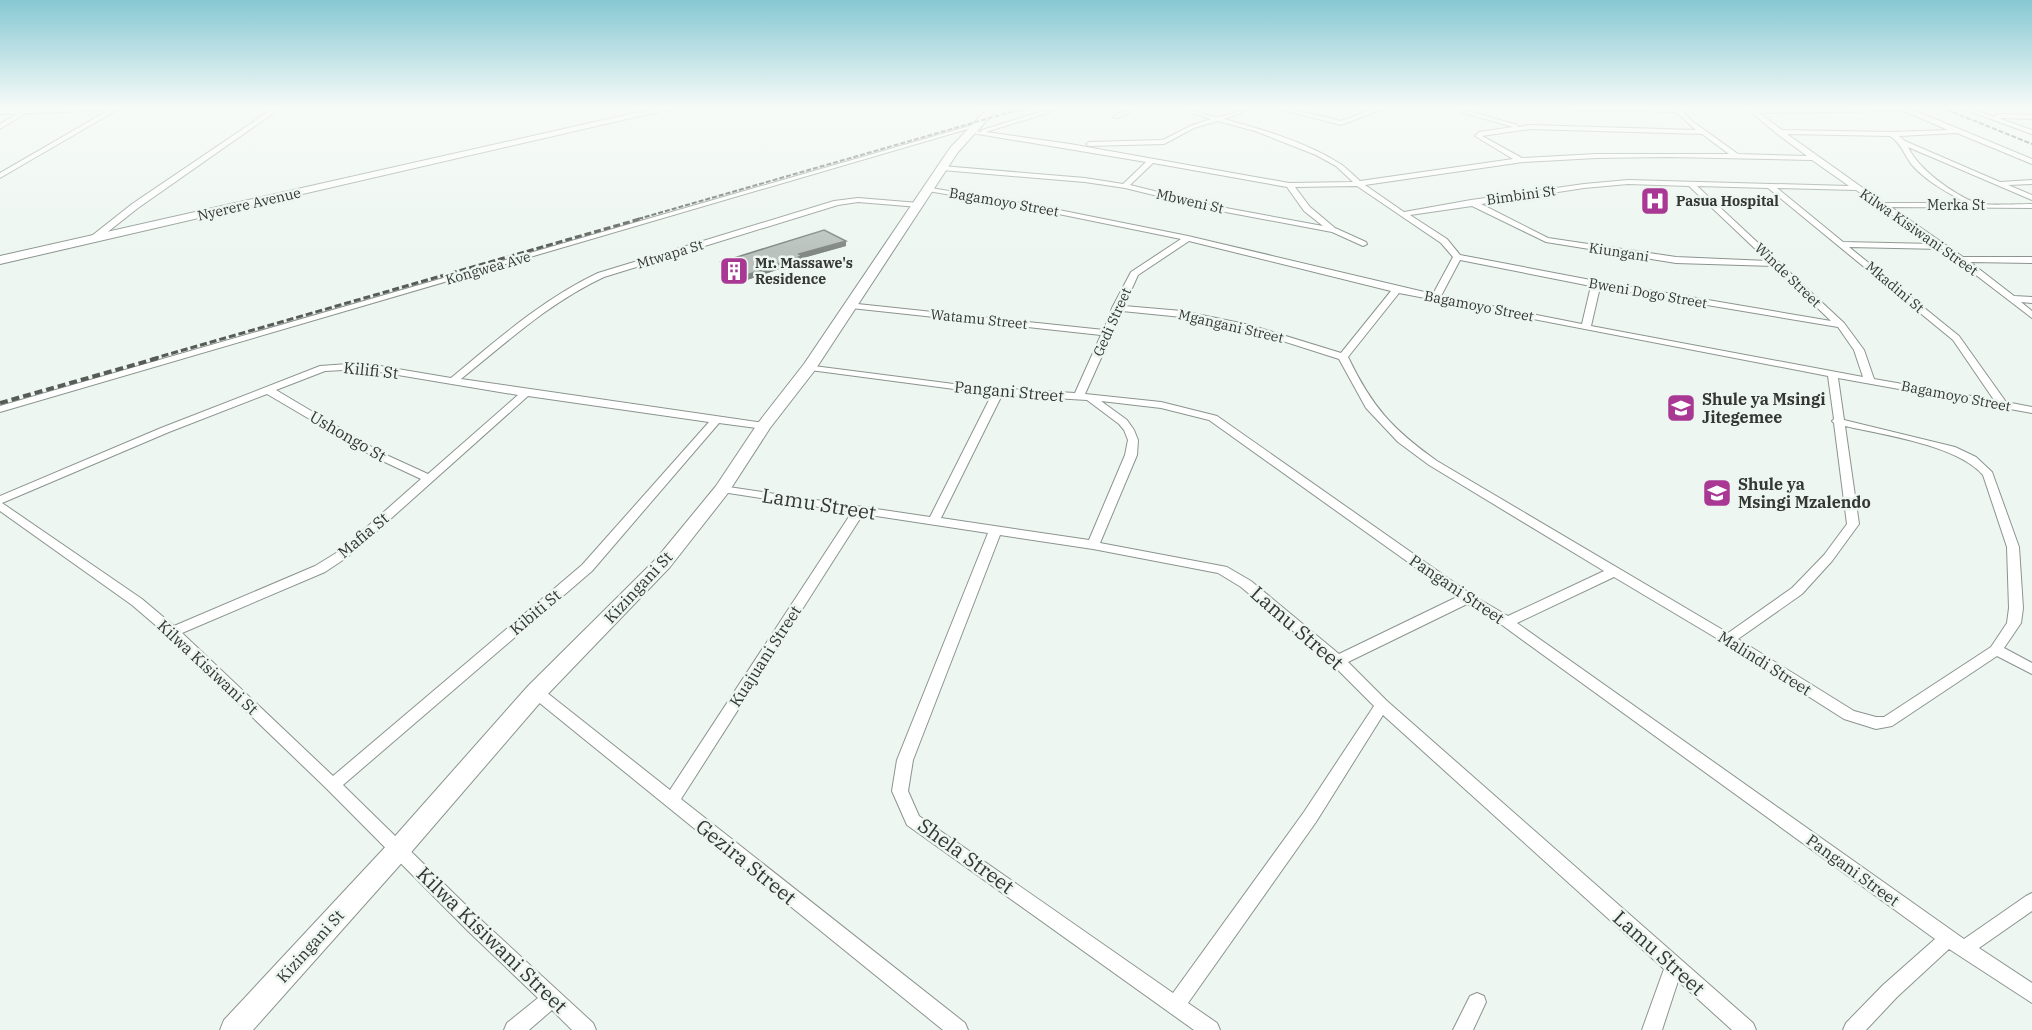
<svg xmlns="http://www.w3.org/2000/svg" width="2032" height="1030" viewBox="0 0 2032 1030" font-family="'IBM Plex Serif',serif">
	<rect width="100%" height="100%" fill="#edf6f0"/>
	<g fill="none" stroke-linecap="round" stroke-linejoin="round">
		<g stroke="#8c948f" stroke-width="2">
			<path id="street" d="M114 107H122L0 178V173Z
				M275 107H282L138 208 95 242H89V238L132 204Z
				M1056 107H1066L986 132 1070 144 1289 183 1353 182 1336 166 1316 155 1255 131 1218 121 1194 128 1164 144 1089 146 1086 144 1089 142 1163 140 1190 126 1211 119 1174 107C1189 107 1205 117 1218 117 1231 116 1242 107 1256 107L1224 119C1261 129 1306 142 1339 163 1347 168 1353 175 1360 181L1513 159 1475 136 1479 132 1513 127 1444 107H1454L1517 125 1518 127 1530 125 1696 130 1676 112 1548 109 1545 107H1678L1692 121 1738 154 1807 156 1776 133 1745 107 1755 109 1906 107 2032 159V164L1957 133 1899 136 1905 141 2000 182 2032 180V184L2008 185 2032 195V200L1908 147C1918 169 1953 194 1976 203 1986 206 2019 204 2032 204V208L1891 207 1963 257H2032V263L1970 262 2014 296 2032 297V303L2021 302 2032 311V318L1942 249 1849 247 1959 336 2006 402 2032 407V413L1838 378 1844 420 1955 447 1976 457 1992 472 2019 547 2023 608 2021 623 2004 648 2032 663V674L1997 656 1892 726 1876 729 1844 719 1723 642 1614 577 1517 623 1964 939 2026 896 2032 893V911L1979 948 2032 983V1003L1949 949 1897 997 1866 1030H1843L1846 1023 1883 985 1935 939 1502 625 1467 604 1348 662 1387 701 1753 1023 1756 1030H1732L1678 981 1662 1030H1642L1664 969 1383 715 1316 822 1188 1003 1217 1023 1220 1030H1194L907 825 892 791 897 760 988 533 863 514 681 799 965 1023 968 1030H943L531 696 529 692 531 688 536 687 541 688 670 790 852 512 722 492 716 489 718 487 722 486 930 517 992 394 810 370 806 369V365L977 387 1075 393 1101 335 851 308 848 307V303L1104 330 1112 308 1131 272 1181 239 1039 210 928 191H925V187L1039 206 1188 236 1433 294 1453 257 1441 243 1357 186 1295 187 1310 207 1335 228 1366 242 1367 244 1363 246 1332 232 1215 210 1125 188 1085 182 942 170 938 168 942 166 1085 178 1123 184 1146 162 966 132 969 130 981 132 982 130ZM1904 111 1948 130 1892 132 1782 130 1759 113ZM1530 129 1702 134 1729 154H1596L1522 158 1482 136ZM1787 134 1890 136C1902 144 1904 155 1912 165 1927 182 1947 192 1966 203H1884ZM1668 157 1812 160 1849 186 1628 180 1584 184 1471 200 1404 212 1365 185 1523 162 1596 158ZM1153 163 1287 187 1304 211 1323 226 1215 206 1130 185ZM1628 184 1689 186 1768 261 1676 257 1548 238 1481 204 1584 188ZM1697 186 1768 188 1953 340 1994 400 1874 379 1864 350 1844 323ZM1777 188 1856 190 1934 244 1843 242ZM1472 206 1546 242 1676 263 1774 266 1831 321 1596 281 1460 255 1447 239 1410 215ZM1189 241 1391 291 1341 353 1250 325 1182 311 1124 306 1138 275ZM1460 260 1591 286 1582 324 1441 296ZM1600 287 1838 327 1854 350 1863 377 1591 326ZM1399 293 1828 376 1834 419 1832 421 1834 423 1847 524 1824 555 1792 588 1728 633 1437 461C1392 429 1372 407 1348 357ZM1122 311 1182 317 1248 330 1339 359 1366 408 1398 442 1429 465 1604 571 1508 616 1472 595 1217 416 1161 402 1085 394ZM1002 395 1087 400 1119 424 1124 430 1128 440 1125 455 1089 540 941 518ZM1101 401 1161 408 1209 420 1457 597 1339 654 1251 581 1227 567 1100 543 1137 455 1138 440 1134 430 1127 420ZM1845 426C1884 435 1957 445 1983 475L2007 547 2009 608 2007 623 1991 647 1884 717H1876L1854 711 1738 639 1802 594 1832 561 1859 524ZM1000 535 1093 549 1218 573 1241 587 1333 665 1374 706 1304 812 1173 993 919 816 908 791 913 760Z
				M1132 107H1141L1117 118 1112 117Z
				M1272 107H1283L1341 121 1379 107H1388L1341 125Z
				M1958 107H1967L1994 117 1997 114 2032 115V119L1998 118 2032 130V134Z
				M26 109 31 110 0 129V124Z
				M973 125 978 126 0 412V406Z
				M858 198 919 203 923 205 919 207 858 202 838 205 604 277C550 302 507 342 461 379L764 423 769 426 764 429 719 423 592 571 343 785 480 919 593 1023 596 1030H572L552 1010 529 1030H504L507 1023 538 998 468 931 327 789 167 635 132 605 0 511V496L161 428 320 366 362 363 451 378C498 339 543 299 598 273L834 201ZM362 369 518 395 428 474 382 453 276 390 325 371ZM267 394 374 457 421 479 341 550 315 566 174 626 142 599 2 503 169 432ZM528 396 709 422 582 565 333 776 182 633 325 572 349 556Z
				M1477 993 1484 996 1486 1002 1473 1030H1453L1470 996Z"/>
		</g>
		<g stroke="#8c948f" stroke-width="2">
			<path id="secondary" d="M127 107 122 110 0 114V108Z
				M661 107H679L0 264V256Z
				M989 107H999L958 152 815 370 770 428 728 493 670 567 544 698 407 857 253 1030H220L224 1020 389 843 528 686 656 559 716 486 758 423 804 364 950 148Z"/>
		</g>
		<use href="#street" fill="#fff" fill-rule="evenodd"/>
		<use href="#secondary" fill="#fff" fill-rule="evenodd"/>
		<path stroke="#585c59" stroke-width="2" stroke-dasharray="5 2" stroke-linecap="butt" d="M1940 107 2032 144
			M638 219 1028 107"/>
		<path stroke="#585c59" stroke-width="3" stroke-dasharray="7 3" stroke-linecap="butt" d="M152 359 643 218"/>
		<path stroke="#585c59" stroke-width="4" stroke-dasharray="8 4" stroke-linecap="butt" d="M0 403 158 358"/>
	</g>
	<path fill="#9fa7a2" d="M846 246 803 258V261L744 281 722 267 721 262Z"/>
	<path fill="#828884" d="M846 241V246L803 258V261L744 281V276L799 254Z"/>
	<path fill="#b9c2bc" stroke="#828884" stroke-width="1.5" d="M824 230 846 241 799 254 802 256 744 276 721 262Z"/>
	<linearGradient id="sky" x2="0" y2="1"><stop stop-color="#87c8d3"/><stop offset="0.43" stop-color="#f7fbf8"/><stop offset="1" stop-color="#f7fbf8" stop-opacity="0"/></linearGradient>
	<rect width="2032" height="251" fill="url(#sky)"/>
	<defs>
		<g id="hospital-square" transform="scale(1.5)"><rect x="-9" y="-9" width="18" height="18" rx="4" fill="#a83894" stroke="#edf6f0"/><path d="M-5-5h3v3.5h4V-5h3V5h-3V1.5h-4V5h-3Z" fill="#fff"/></g>
		<g id="building-square" transform="scale(1.5)"><rect x="-9" y="-9" width="18" height="18" rx="4" fill="#a83894" stroke="#edf6f0"/><path d="M-4-6H4V6H1V3H-1V6H-4ZM-2.5-4.3h1.7v1.8h-1.7ZM.8-4.3h1.7v1.8H.8ZM-2.5-1h1.7V.8h-1.7ZM.8-1h1.7V.8H.8Z" fill="#fff"/></g>
		<g id="school-square" transform="scale(1.5)"><rect x="-9" y="-9" width="18" height="18" rx="4" fill="#a83894" stroke="#edf6f0"/><path d="M0-5L7-2L0 1L-7-2ZM-4 1L0 2.5L4 1V4Q0 6-4 4Z" fill="#fff"/></g>
	</defs>
	<g fill-rule="evenodd">
		<use href="#hospital-square" x="1655" y="201"/>
		<use href="#building-square" x="734" y="271"/>
		<use href="#school-square" x="1681" y="408"/>
		<use href="#school-square" x="1717" y="493"/>
	</g>
	<g text-anchor="middle" stroke-width="5" stroke-linejoin="round" paint-order="stroke">
		<g font-size="14" fill="#343735" stroke="#edf6f0">
			<text transform="translate(1521 195) rotate(-8)" y="5">Bimbini St</text>
			<text transform="translate(1190 201) rotate(13)" y="5">Mbweni St</text>
			<text transform="translate(1004 202) rotate(10)" y="5">Bagamoyo Street</text>
			<text transform="translate(249 204) rotate(-13)" y="5">Nyerere Avenue</text>
			<text x="1956" y="210">Merka St</text>
			<text transform="translate(1919 232) rotate(35)" y="5">Kilwa Kisiwani Street</text>
			<text transform="translate(1619 252) rotate(9)" y="5">Kiungani</text>
			<text transform="translate(670 254) rotate(-17)" y="5">Mtwapa St</text>
			<text transform="translate(488 268) rotate(-16)" y="5">Kongwea Ave</text>
			<text transform="translate(1788 275) rotate(44)" y="5">Winde Street</text>
			<text transform="translate(1895 287) rotate(40)" y="5">Mkadini St</text>
			<text transform="translate(1648 293) rotate(10)" y="5">Bweni Dogo Street</text>
			<text transform="translate(1479 306) rotate(11)" y="5">Bagamoyo Street</text>
			<text transform="translate(979 319) rotate(6)" y="5">Watamu Street</text>
			<text transform="translate(1112 322) rotate(-66)" y="5">Gedi Street</text>
			<text transform="translate(1231 326) rotate(13)" y="5">Mgangani Street</text>
			<text transform="translate(1956 396) rotate(11)" y="5">Bagamoyo Street</text>
		</g>
		<g font-size="14" font-weight="bold" fill="#343735" stroke="#edf6f0" text-anchor="start">
			<text x="1676" y="206">Pasua Hospital</text>
			<text x="755" y="268">Mr. Massawe's<tspan x="755" dy="16">Residence</tspan></text>
		</g>
		<g font-size="16" fill="#343735" stroke="#edf6f0">
			<text transform="translate(371 370) rotate(6)" y="6">Kilifi St</text>
			<text transform="translate(1009 391) rotate(5)" y="6">Pangani Street</text>
			<text transform="translate(348 436) rotate(30)" y="6">Ushongo St</text>
			<text transform="translate(363 535) rotate(-40)" y="6">Mafia St</text>
			<text transform="translate(638 587) rotate(-47)" y="6">Kizingani St</text>
			<text transform="translate(1457 589) rotate(34)" y="6">Pangani Street</text>
			<text transform="translate(535 612) rotate(-40)" y="6">Kibiti St</text>
			<text transform="translate(765 656) rotate(-57)" y="6">Kuajuani Street</text>
			<text transform="translate(1765 663) rotate(32)" y="6">Malindi Street</text>
			<text transform="translate(208 667) rotate(43)" y="6">Kilwa Kisiwani St</text>
			<text transform="translate(1853 870) rotate(36)" y="6">Pangani Street</text>
			<text transform="translate(310 946) rotate(-48)" y="6">Kizingani St</text>
		</g>
		<g font-size="16" font-weight="bold" fill="#343735" stroke="#edf6f0" text-anchor="start">
			<text x="1702" y="405">Shule ya Msingi<tspan x="1702" dy="18">Jitegemee</tspan></text>
			<text x="1738" y="490">Shule ya<tspan x="1738" dy="18">Msingi Mzalendo</tspan></text>
		</g>
		<g font-size="20" fill="#343735" stroke="#edf6f0">
			<text transform="translate(819 504) rotate(9)" y="7">Lamu Street</text>
			<text transform="translate(1297 628) rotate(41)" y="7">Lamu Street</text>
			<text transform="translate(966 856) rotate(36)" y="7">Shela Street</text>
			<text transform="translate(746 862) rotate(39)" y="7">Gezira Street</text>
			<text transform="translate(492 940) rotate(44)" y="7">Kilwa Kisiwani Street</text>
			<text transform="translate(1659 953) rotate(42)" y="7">Lamu Street</text>
		</g>
	</g>
</svg>
